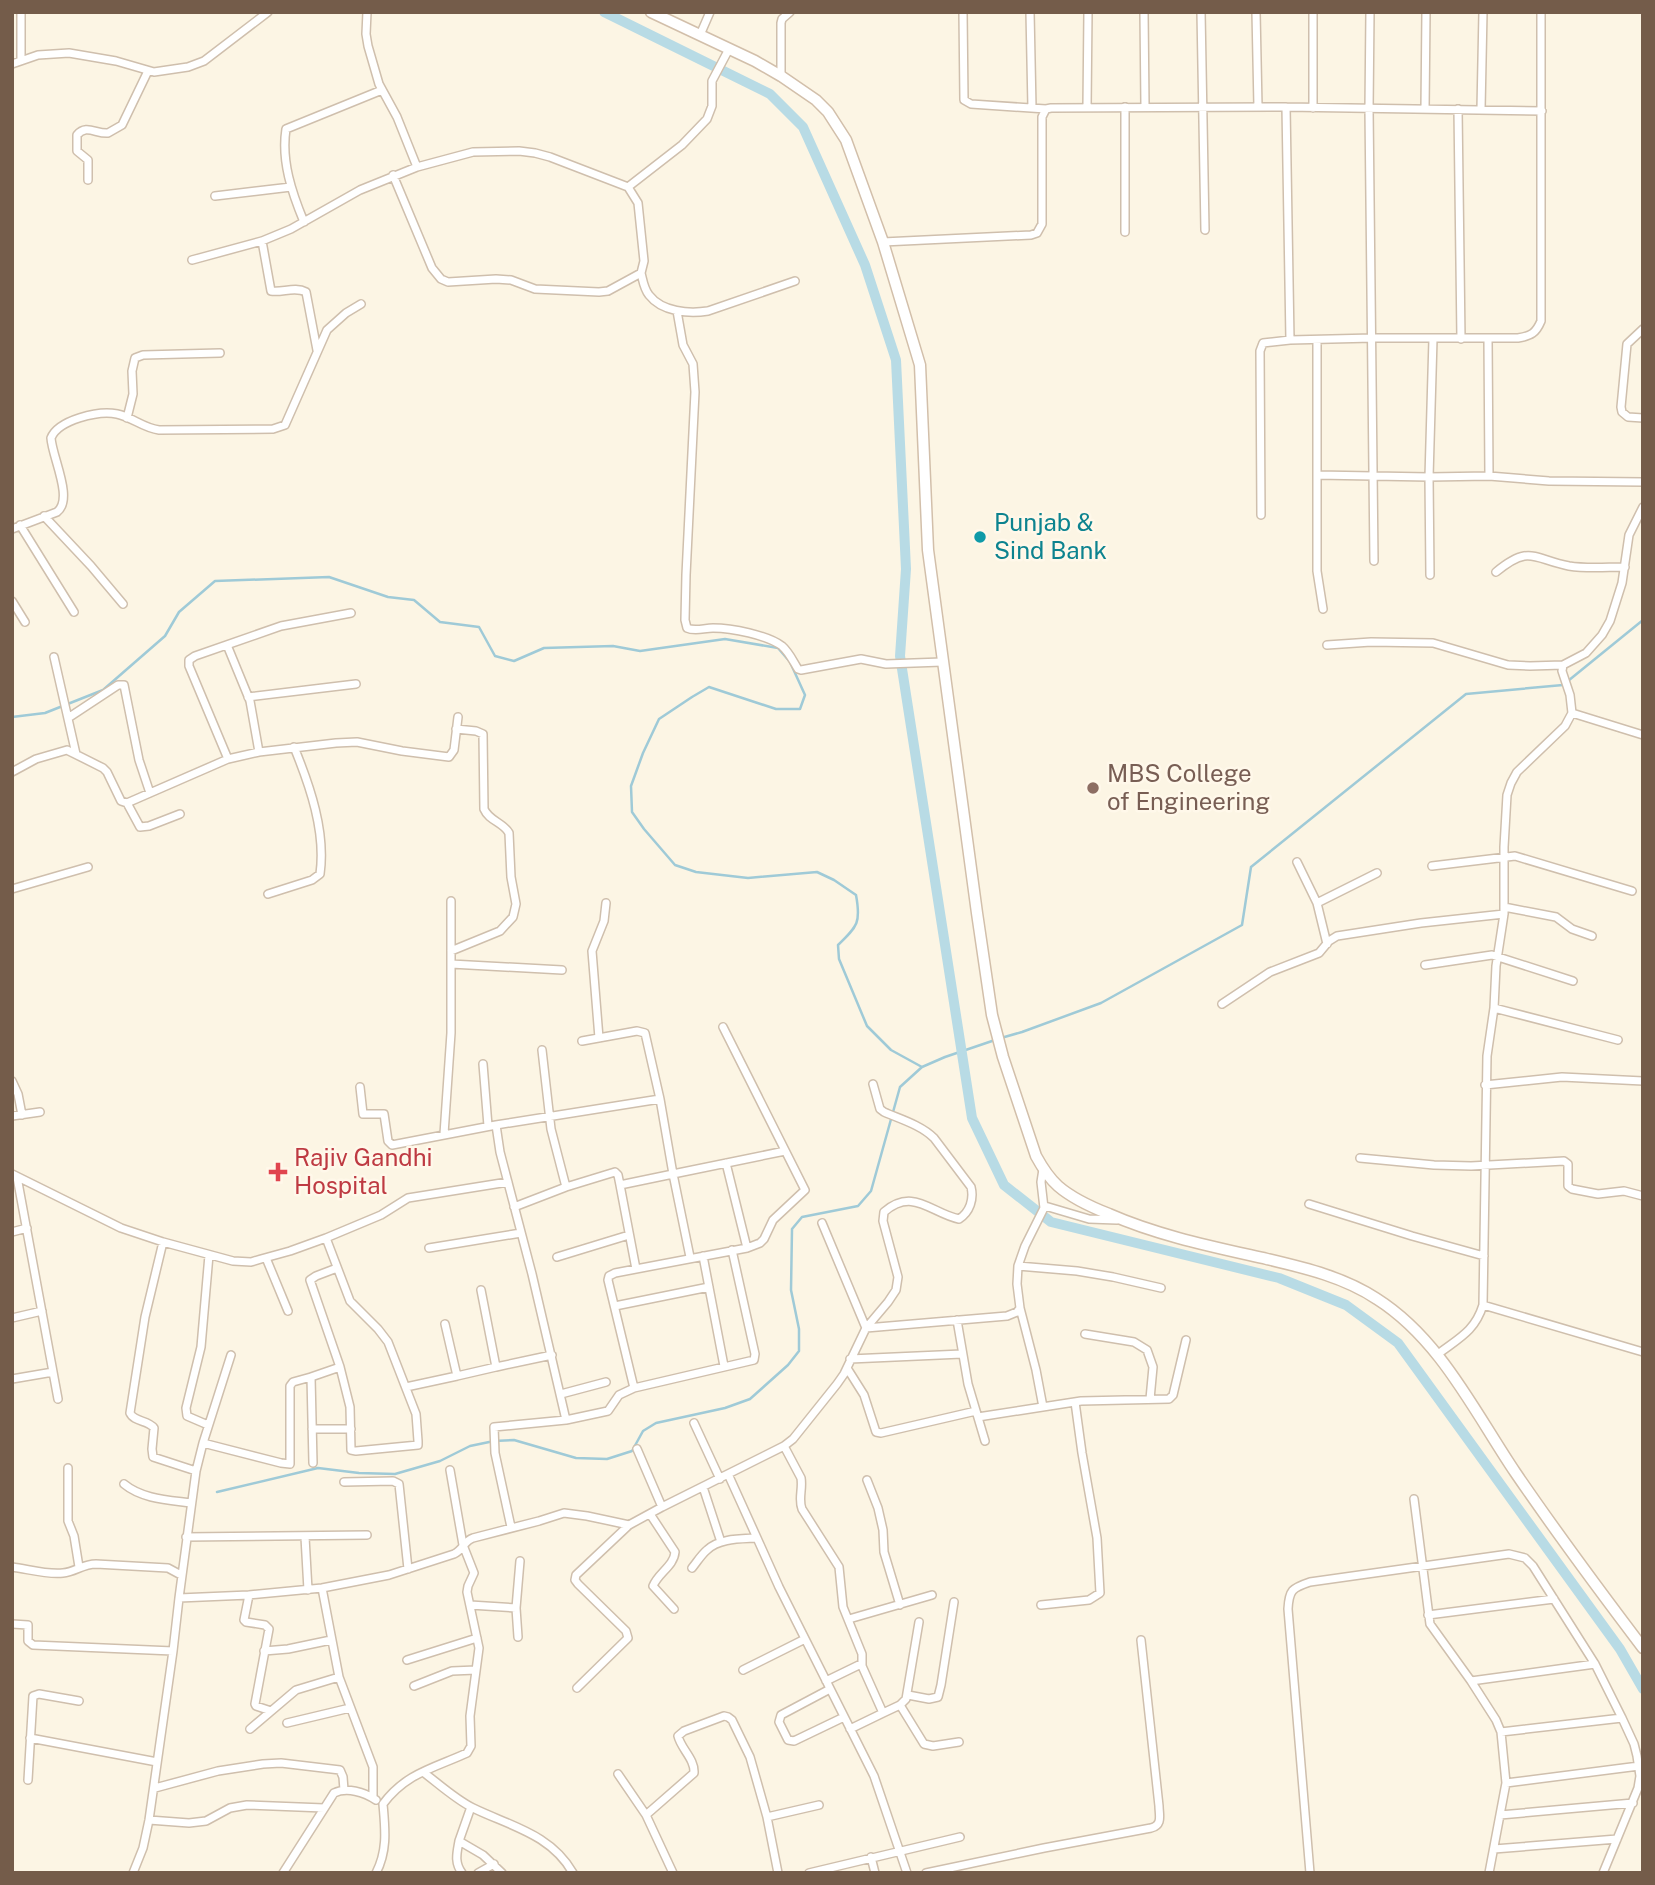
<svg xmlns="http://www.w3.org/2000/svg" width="1655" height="1885" viewBox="0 0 1655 1885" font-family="'Public Sans',sans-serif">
	<rect width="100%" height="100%" fill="#fcf5e4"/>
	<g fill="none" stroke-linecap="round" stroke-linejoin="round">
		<path stroke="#9fcad7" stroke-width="2.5" d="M12 717 45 713 103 690 165 636 179 612 215 581 329 577 388 597 414 600 440 622 479 627 495 656 514 661 544 648 613 646 640 651 725 639 778 648 790 662 805 695 800 709H776L709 687 692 697 659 719 643 753 631 786 632 812 644 829 675 865 696 872 748 878 817 872 834 880 856 895C861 922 858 926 838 945L839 959 867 1026 891 1050 922 1067
			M1001 1038 1022 1032 1101 1003 1242 925 1251 867 1466 694 1563 685 1643 620
			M217 1492 318 1468 359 1473 395 1474 440 1461 470 1446 494 1441 514 1440 576 1458 607 1459 632 1451 643 1431 656 1423 725 1408 750 1399 788 1365 799 1351V1329L791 1290 792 1229 802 1217 858 1206 871 1191 900 1087 922 1067 945 1057 995 1040"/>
		<path stroke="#b8dbe5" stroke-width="10" d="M604 12 770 94 803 127 865 265 896 360 906 569 900 656 972 1118 1004 1185 1051 1222 1279 1278 1346 1305 1398 1343 1620 1649 1643 1689"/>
		<g stroke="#cfbfad" stroke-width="10">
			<path id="street" d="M367 12 366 34 368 46 379 84 397 117 417 167
				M963 12 964 100 971 104 1046 109
				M1030 12 1032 108
				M1144 12 1145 106
				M1201 12 1205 230
				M1256 12 1258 107
				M1313 12V108
				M1370 12 1369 109 1374 561
				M700 35 710 12
				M21 60V12
				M12 64 38 55 69 53 116 61 154 72 188 67 204 61 268 12
				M781 76V23L782 19 790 12
				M1087 107 1088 12
				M1125 107V232
				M1286 107 1290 340
				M1425 109 1426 12
				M1458 109 1461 339
				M1481 109 1483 12
				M88 180V160L77 151V135C86 124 96 134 108 133L122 125 148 71
				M628 187 682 145 707 119 712 106V81L729 49
				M215 196 291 187
				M304 222C292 193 281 161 286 129L382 90
				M262 241 271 291C282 293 295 286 306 292L317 350
				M883 242 1031 235 1037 233 1042 224V117L1046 109 1051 108 1286 107 1542 111
				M192 260 262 241 291 229 360 190 417 167 473 152 519 151 535 153 550 157 628 187 638 203 644 261 641 273 608 291 599 292 535 289 511 280 496 279 448 282 441 279 432 268 393 175
				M641 273C643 281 644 289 649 295 662 312 689 314 708 311L795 281
				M677 311 683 345 693 364 695 392 686 575 685 620 687 628C695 632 704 628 713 628 732 628 767 635 782 646 789 652 793 661 798 669L801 670 861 659 886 664 942 662
				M1643 329 1627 344 1621 407 1622 412 1628 417 1643 418
				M1488 339 1489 476
				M1317 340V571L1323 609
				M127 418 133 394 132 371 135 358 143 355 220 353
				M1317 475 1429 477 1489 476 1549 481 1643 482
				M1261 515 1260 351 1263 343 1290 340 1373 338H1518C1531 336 1536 333 1541 321V12
				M44 516 91 566 123 604
				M20 525 74 612
				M12 529 57 512C74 499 52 457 51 438 58 420 99 410 117 414 132 417 143 428 159 430L273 429 285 425 327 330 346 313 361 304
				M1496 572C1530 544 1533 559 1569 566 1587 569 1607 567 1625 567
				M1430 575 1429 477 1433 339
				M12 601 25 622
				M227 645 250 701 259 752
				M1327 645 1371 642 1433 643 1508 665 1530 666 1563 665
				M54 657 76 754
				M248 697 356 684
				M1572 713 1643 735
				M68 718 118 685H124L139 760 150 793
				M228 759 189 666V660L195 656 281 626 351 613
				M12 772 36 759 67 750 103 768 107 772 121 801 127 803 228 759 259 752 336 743 357 742 402 751 449 757 454 750 458 717
				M127 803 140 827 149 826 180 814
				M1297 862 1317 903 1327 944
				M1432 866 1515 856 1632 891
				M12 889 88 867
				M268 894 312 880 320 874C326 832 310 786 294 747
				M1317 903 1377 873
				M1504 907 1556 917 1572 929 1592 936
				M451 951 500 931 513 917 516 904 511 877 509 833C503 822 489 821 484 809L483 734 476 731 456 729
				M451 964 562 970
				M1425 965 1492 955 1573 981
				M1222 1004 1270 972 1319 953 1329 941 1337 936 1421 923 1504 914
				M1494 1008 1618 1040
				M599 1038 592 951 604 921 606 903
				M582 1041 637 1031 645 1033 660 1099 673 1174 785 1151
				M542 1050 551 1129 566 1187 615 1172 618 1175 620 1185 673 1174 690 1257
				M483 1064 488 1126
				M12 1081 18 1094 22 1115
				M1485 1085 1562 1077 1643 1081
				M360 1087 363 1114H384L388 1141 392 1145 496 1125 660 1099
				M12 1116 40 1112
				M496 1125 500 1152 532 1274 566 1420 608 1411 619 1395 634 1388 608 1280 609 1276 615 1273 747 1248 760 1243 764 1239 773 1220 805 1190 723 1027
				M444 1134 451 1033V901
				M1360 1158 1434 1165 1471 1166 1564 1161 1568 1164V1186L1572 1189 1598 1194 1624 1191 1643 1196
				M726 1163 747 1248
				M12 1174 121 1228 163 1242 233 1261 251 1262 261 1259 290 1251 326 1238 350 1301 378 1329 388 1342 416 1414 418 1441V1445L356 1451 351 1450 350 1407 340 1367 311 1377 313 1463
				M17 1177 58 1399
				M620 1185 636 1269
				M1309 1204 1412 1236 1484 1256
				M1045 1206 1089 1219 1117 1220
				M514 1207 566 1187
				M822 1223 866 1328 1007 1316 1017 1312 1020 1308 1017 1284 1018 1266 1025 1246 1044 1208 1041 1182 1043 1169
				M12 1232 27 1228
				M326 1238 381 1215 408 1198 508 1182
				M163 1242 145 1317 130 1413C134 1422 148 1420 154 1428L152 1449 153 1457 196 1471 179 1598
				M429 1248 521 1233
				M703 1256 724 1366
				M557 1257 629 1235
				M266 1258 288 1311
				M1018 1266 1077 1271 1113 1277 1161 1288
				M337 1268 316 1276 310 1280 340 1367
				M1483 1305 1643 1352
				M615 1306 709 1287
				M1020 1308 1036 1370 1043 1407
				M12 1318 42 1311
				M957 1320 968 1384 985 1441
				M445 1324 457 1376 496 1367 481 1290
				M1085 1334 1134 1342 1147 1350 1153 1367 1150 1399
				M1438 1354C1459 1338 1475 1331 1483 1305L1487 1056 1494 1008 1496 966 1504 914V847L1507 795 1511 783 1517 772 1565 726 1572 713 1570 695 1562 671 1563 665 1586 653 1602 635 1610 621 1622 583 1629 535 1643 507
				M850 1359 962 1354
				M496 1367 552 1355
				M847 1368 864 1395 876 1432 881 1433 976 1411
				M12 1379 53 1372
				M406 1387 457 1376
				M634 1388 754 1360 755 1354 732 1250
				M561 1394 606 1382
				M978 1417 1081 1401 1169 1399 1173 1395 1186 1340
				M694 1423 720 1479
				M208 1425 187 1416 186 1408 201 1347 209 1255
				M312 1429H351
				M203 1443 281 1463 290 1464V1386L293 1382 311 1377
				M784 1446 801 1478C803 1489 798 1499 802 1509L839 1567 843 1607 862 1654V1666L883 1713 850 1729
				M637 1449 662 1507
				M68 1468V1521L74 1536 79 1567
				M196 1471 203 1443 231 1355
				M867 1480 878 1508 883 1530 884 1552 900 1605
				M344 1482 393 1481 399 1484 408 1569
				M124 1484C142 1499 169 1500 191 1503
				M703 1487 721 1542
				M1414 1499 1430 1624 1471 1681 1496 1720 1501 1732 1506 1783 1489 1873
				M650 1514 675 1552C674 1566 658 1573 653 1586L674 1609
				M511 1527 495 1453 494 1427 566 1420
				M186 1537 367 1535
				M305 1537 308 1590
				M757 1538 779 1587 874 1776 907 1873
				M12 1567C28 1569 47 1575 63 1573 75 1572 83 1564 96 1564L168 1568 181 1575
				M692 1568C697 1562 701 1555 707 1550 719 1538 741 1539 757 1538L728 1474
				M322 1588 339 1677 373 1767V1797
				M249 1595 244 1620 246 1622 265 1625 269 1629 255 1704 256 1706 271 1711
				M470 1605 516 1608 518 1637
				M1041 1605 1089 1600 1100 1593 1097 1538 1082 1453 1075 1402
				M516 1608 520 1561
				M1428 1615 1554 1599
				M849 1619 932 1595
				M12 1624 28 1625V1641L33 1645 173 1651
				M264 1651 288 1649 331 1640
				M407 1660 477 1638
				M743 1670 805 1639
				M826 1681 861 1664
				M1471 1681 1595 1664
				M414 1686 452 1671 476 1670
				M577 1688 628 1638 626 1631 578 1584 575 1580 576 1575 629 1525 662 1507 784 1446 793 1439 837 1384 844 1374 866 1328 888 1302 896 1290 898 1277 883 1221 884 1212C913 1187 931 1213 959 1219 970 1212 974 1199 971 1187L934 1138C921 1125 900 1119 884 1112L880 1109 873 1084
				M830 1689 781 1715 779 1722 788 1740 794 1741 844 1717
				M908 1695 929 1699 938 1697 941 1685 954 1602
				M900 1705 924 1744 933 1746 959 1742
				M883 1713 900 1705 906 1699 919 1622
				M287 1723 350 1708
				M250 1729 296 1690 339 1677
				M1501 1732 1622 1718
				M30 1738 157 1762
				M423 1772C439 1784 455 1799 473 1808 510 1826 551 1834 573 1873
				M618 1774 646 1815 673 1873
				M28 1780 33 1696 39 1694 79 1701
				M1506 1783 1639 1766
				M155 1788 218 1771 263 1764 281 1763 340 1770 343 1777 344 1790
				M471 1807 459 1841 483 1855 502 1873
				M646 1815 694 1773C695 1759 681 1749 678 1736L684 1731 724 1716 728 1717 732 1720 750 1757 767 1817
				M1500 1815 1633 1803
				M149 1820 189 1823 206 1821 230 1808 247 1805 324 1808
				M459 1841C457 1853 454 1862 462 1873
				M1494 1849 1617 1839
				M871 1857 875 1873
				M133 1873 143 1848 149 1820 173 1651 179 1598 249 1595 322 1588 389 1575 454 1554C463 1550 464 1541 473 1538L539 1521 564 1513 587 1516 629 1525
				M283 1873 334 1793C347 1787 364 1792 376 1800
				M376 1873C388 1850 385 1828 383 1804 406 1773 434 1768 467 1753L471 1746 470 1716 479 1648 467 1592 468 1586 474 1573 463 1545 450 1470
				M478 1873 494 1864
				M778 1873 767 1817 819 1805
				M809 1873 960 1837
				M926 1873 1044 1848 1151 1828C1163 1825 1159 1815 1159 1806L1141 1640
				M1310 1873 1288 1609C1289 1590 1292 1588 1310 1582L1509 1554 1525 1558 1533 1566 1595 1664 1622 1718 1634 1744 1637 1756 1640 1776 1638 1788 1603 1873"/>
		</g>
		<g stroke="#d2bfaa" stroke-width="13">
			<path id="secondary" d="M651 12 755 61 781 76 816 100 828 112 846 140 883 242 920 365 928 550 977 913 992 1015 1003 1057 1036 1156C1042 1167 1049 1178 1058 1186 1073 1199 1091 1207 1109 1214 1159 1236 1214 1247 1267 1259 1305 1268 1344 1277 1377 1299 1440 1339 1474 1411 1515 1472 1556 1532 1599 1590 1643 1648"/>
		</g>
		<use href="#street" stroke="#fff" stroke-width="7"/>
		<use href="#secondary" stroke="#fff" stroke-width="10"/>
	</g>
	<circle fill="#0f9aa8" stroke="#fff8ea" stroke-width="2.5" cx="980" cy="537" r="7"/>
	<circle fill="#8d6e63" stroke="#fff8ea" stroke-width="2.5" cx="1093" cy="788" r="7"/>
	<path fill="#e0444e" stroke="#fff8ea" stroke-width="2.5" d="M274.5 1161.5h7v7h7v7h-7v7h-7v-7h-7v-7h7z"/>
	<g text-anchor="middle" stroke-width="5" stroke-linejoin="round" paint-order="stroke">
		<g font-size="24" fill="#0d838f" stroke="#fff8ea" text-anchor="start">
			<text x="994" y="531">Punjab &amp;<tspan x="994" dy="28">Sind Bank</tspan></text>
		</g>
		<g font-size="24" fill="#785e54" stroke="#fff8ea" text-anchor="start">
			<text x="1107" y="782">MBS College<tspan x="1107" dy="28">of Engineering</tspan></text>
		</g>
		<g font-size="24" fill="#be3a42" stroke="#fff8ea" text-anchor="start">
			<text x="294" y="1166">Rajiv Gandhi<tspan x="294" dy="28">Hospital</tspan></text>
		</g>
	</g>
	<rect width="1655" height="1885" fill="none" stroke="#745c4a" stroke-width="28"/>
</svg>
